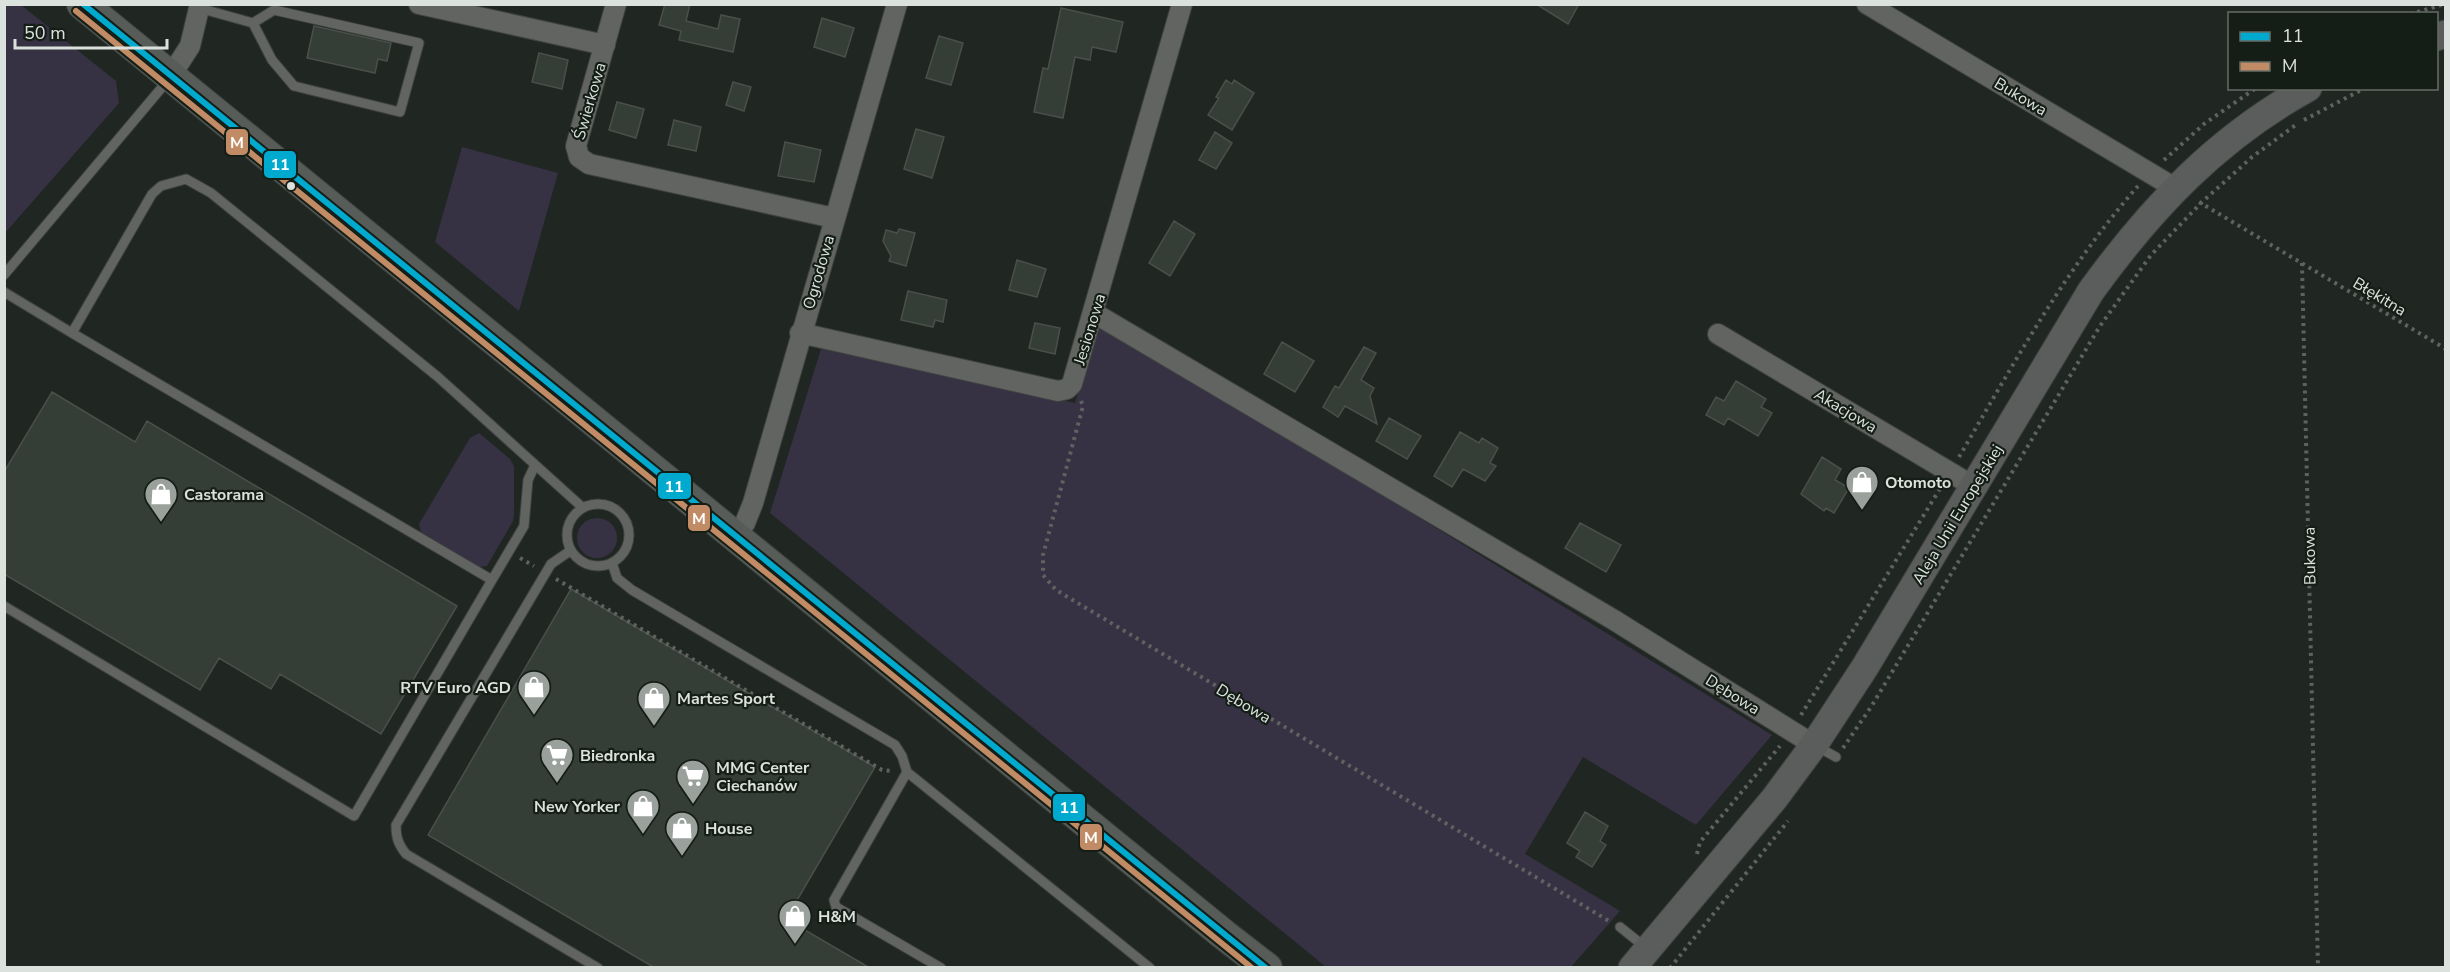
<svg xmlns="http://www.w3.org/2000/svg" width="2450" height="972" viewBox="0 0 2450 972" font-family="'Nunito Sans',sans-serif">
	<rect width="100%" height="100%" fill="#202621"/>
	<path fill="#373144" d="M5 4 21 5 116 81 119 103 5 233Z
		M462 147 558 173 519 311 435 242Z
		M1100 321 1772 735 1696 825 1583 757 1525 854 1620 911 1571 967H1326L770 513 821 349 1075 403Z
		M479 433 510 459 514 466V515L513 521 487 566 479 567 421 532 419 524 470 438Z
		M577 538a20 20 0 1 1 40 0a20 20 0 1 1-40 0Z"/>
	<path fill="#343e36" stroke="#4a4f4b" stroke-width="1.5" d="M665 4H690L686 21 718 29 721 15 740 19 733 52 679 40 681 31 659 25Z
		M1536 4H1579L1568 24Z
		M1061 8 1123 22 1116 52 1092 47 1090 60 1075 57 1063 118 1034 112 1043 68 1048 69Z
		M822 18 854 28 845 57 814 47Z
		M314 26 391 43 387 61 378 59 375 73 307 58Z
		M939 36 963 43 951 85 926 78Z
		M539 53 568 60 562 89 532 82Z
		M1226 80 1232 84 1234 80 1254 93 1232 130 1208 115 1219 98 1216 97Z
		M733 82 751 87 744 111 726 105Z
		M617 102 644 109 636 138 609 130Z
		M674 120 701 127 696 151 668 145Z
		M916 129 944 137 932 178 904 169Z
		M1215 132 1232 143 1216 169 1199 160Z
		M785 142 821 150 814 182 778 176Z
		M1174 221 1195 234 1170 276 1149 263Z
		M899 229 915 233 906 266 889 261 891 256 883 241 886 230 897 233Z
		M1017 260 1046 269 1037 297 1009 290Z
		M908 291 947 300 943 322 935 320 933 327 901 320Z
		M1035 323 1060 328 1055 354 1029 348Z
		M1282 342 1314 361 1295 392 1264 374Z
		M1364 347 1376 353 1361 380 1374 388 1370 396 1377 424 1345 406 1338 417 1323 407 1335 386 1339 388Z
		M1736 381 1766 399 1761 407 1772 413 1758 436 1728 418 1724 425 1706 415 1716 397 1724 401Z
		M52 392 135 442 147 421 457 606 381 734 280 674 271 689 219 658 200 690 4 574V472Z
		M1389 418 1421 436 1407 459 1376 441Z
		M1460 432 1479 443 1482 438 1498 448 1490 463 1496 466 1485 481 1463 469 1452 487 1434 476Z
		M1822 457 1841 469 1835 480 1849 488 1834 513 1826 508 1824 511 1801 494Z
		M1580 523 1621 545 1606 572 1565 548Z
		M571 589 875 767 786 919 870 968H655L428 835Z
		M1585 812 1608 826 1600 841 1606 845 1592 867 1576 857 1580 851 1567 843Z"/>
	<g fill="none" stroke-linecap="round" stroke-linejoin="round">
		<g stroke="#3f4340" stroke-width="11">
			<path id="service" d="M199 8 253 23 272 60 294 86 400 112 419 43 274 10 253 23
				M4 275 169 79
				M4 292 72 333 152 194 161 186 186 179 211 193 438 377 582 507
				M72 333 492 580 524 526 528 480 535 465
				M567 535a31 31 0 1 1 62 0a31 31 0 1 1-62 0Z
				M570 551 551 564 396 825C396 837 398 844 406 854L598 968
				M612 563 617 578 632 590 895 745 902 756 907 772
				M4 606 354 816 492 580
				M1816 746 1836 757
				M1620 927 1645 947
				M941 968 836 907 834 900 907 772 1150 968"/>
		</g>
		<g stroke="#3f4340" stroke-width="22">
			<path id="minor" d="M419 4 605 45
				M616 4 576 146 579 157 589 164 834 218
				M1867 4 2175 188
				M170 77 190 46 200 4
				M1094 313 1614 620 1814 745
				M800 333 1058 391 1067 389 1072 384 1182 4
				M1718 334 1973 486
				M735 538 745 523 753 503 897 4"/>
		</g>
		<g stroke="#3f4340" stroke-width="29">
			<path id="secondary" d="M2436 37 2446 34
				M1632 968 1774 799 1814 745 1865 667 2091 291C2151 208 2217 138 2308 88"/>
		</g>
		<g stroke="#3f4340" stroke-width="32">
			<path id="primary" d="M82 4 1223 934 1267 968"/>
		</g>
		<path stroke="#5f6260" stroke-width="4" stroke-dasharray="3 4.5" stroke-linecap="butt" d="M2410 14 2445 4
			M2304 120 2365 88
			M2164 160 2204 124 2256 88
			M2199 202 2446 349
			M2302 263 2318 968
			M1081 401 1083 406 1043 555V575L1056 590 1609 921
			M1959 457C2014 363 2066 268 2138 186
			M520 558 534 566
			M556 579 882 770 893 771
			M1801 715 1941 487
			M1843 748 1871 707 2100 326 2151 255 2201 203 2252 157 2297 124
			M1697 854 1700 842 1780 746
			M1670 968 1788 821"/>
		<use href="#service" stroke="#626462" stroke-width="9"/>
		<use href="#minor" stroke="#626462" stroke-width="20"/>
		<use href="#secondary" stroke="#5a5d5b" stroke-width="27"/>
		<use href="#primary" stroke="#575c58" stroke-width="30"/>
		<g stroke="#141e17" stroke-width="10">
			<path id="bus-1" d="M83 4 1266 968"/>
		</g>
		<g stroke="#141e17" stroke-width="10">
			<path id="bus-2" d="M76 11 1252 968"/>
		</g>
		<use href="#bus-1" stroke="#00a9ce" stroke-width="6"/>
		<use href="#bus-2" stroke="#c18c65" stroke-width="6"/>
	</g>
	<defs>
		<g id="shop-pin" transform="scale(1.725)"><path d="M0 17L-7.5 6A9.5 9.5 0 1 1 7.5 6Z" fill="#9aa09b" stroke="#141e17"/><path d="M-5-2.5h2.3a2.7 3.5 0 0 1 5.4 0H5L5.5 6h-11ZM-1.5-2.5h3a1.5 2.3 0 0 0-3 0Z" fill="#fff"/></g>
		<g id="supermarket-pin" transform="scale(1.725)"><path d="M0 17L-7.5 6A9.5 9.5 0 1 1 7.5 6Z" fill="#9aa09b" stroke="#141e17"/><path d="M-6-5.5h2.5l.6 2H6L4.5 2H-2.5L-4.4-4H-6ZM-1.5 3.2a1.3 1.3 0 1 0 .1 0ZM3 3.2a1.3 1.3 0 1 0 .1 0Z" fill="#fff"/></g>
	</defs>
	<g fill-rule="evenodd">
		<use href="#shop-pin" x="1862" y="482"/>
		<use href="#shop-pin" x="161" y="494"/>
		<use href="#shop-pin" x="534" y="687"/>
		<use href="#shop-pin" x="654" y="698"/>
		<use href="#supermarket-pin" x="557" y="755"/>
		<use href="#supermarket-pin" x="693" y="776"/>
		<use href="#shop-pin" x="643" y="806"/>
		<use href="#shop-pin" x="682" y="828"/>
		<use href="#shop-pin" x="795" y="916"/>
	</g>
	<circle fill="#dbe1dc" stroke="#141e17" stroke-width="2" cx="291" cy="186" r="5"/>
	<g text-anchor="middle" stroke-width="4.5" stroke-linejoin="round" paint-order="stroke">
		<g font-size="16" fill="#dbe1dc" stroke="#141e17">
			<text transform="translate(2021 96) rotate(31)" y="6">Bukowa</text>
			<text transform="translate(589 101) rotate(-74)" y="6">Świerkowa</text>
			<text transform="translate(818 272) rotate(-74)" y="6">Ogrodowa</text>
			<text transform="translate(2380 296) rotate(31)" y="6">Błękitna</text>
			<text transform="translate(1089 329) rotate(-73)" y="6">Jesionowa</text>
			<text transform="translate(1846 410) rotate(31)" y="6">Akacjowa</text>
			<text transform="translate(1957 514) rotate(-59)" y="6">Aleja Unii Europejskiej</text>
			<text transform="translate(2309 556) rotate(-91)" y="6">Bukowa</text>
			<text transform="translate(1733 694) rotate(32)" y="6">Dębowa</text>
			<text transform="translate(1244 703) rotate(31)" y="6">Dębowa</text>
		</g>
		<g font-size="16" font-weight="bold" fill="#dbe1dc" stroke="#141e17" text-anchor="start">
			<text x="1885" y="488">Otomoto</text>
			<text x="184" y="500">Castorama</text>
			<text x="511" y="693" text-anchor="end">RTV Euro AGD</text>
			<text x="677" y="704">Martes Sport</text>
			<text x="580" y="761">Biedronka</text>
			<text x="716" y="773">MMG Center<tspan x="716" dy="18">Ciechanów</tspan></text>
			<text x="620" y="812" text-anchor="end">New Yorker</text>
			<text x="705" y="834">House</text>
			<text x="818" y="922">H&amp;M</text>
		</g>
	</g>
	<g stroke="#141e17" stroke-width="2">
		<rect x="225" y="128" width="24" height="28" rx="6" fill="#c18c65"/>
		<rect x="263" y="150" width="34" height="29" rx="6" fill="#00a9ce"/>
		<rect x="657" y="472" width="35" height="28" rx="6" fill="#00a9ce"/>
		<rect x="687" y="504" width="24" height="28" rx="6" fill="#c18c65"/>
		<rect x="1052" y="793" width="34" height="29" rx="6" fill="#00a9ce"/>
		<rect x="1079" y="823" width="24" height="28" rx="6" fill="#c18c65"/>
	</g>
	<g font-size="16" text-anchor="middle" font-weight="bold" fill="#fff">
		<text x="237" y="148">M</text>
		<text x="280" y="170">11</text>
		<text x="674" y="492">11</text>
		<text x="699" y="524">M</text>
		<text x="1069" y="813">11</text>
		<text x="1091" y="843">M</text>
	</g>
	<rect width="2450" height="972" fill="none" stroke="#dbe1dc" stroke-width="12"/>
	<rect x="2228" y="12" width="210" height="78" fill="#141e17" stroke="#646c66" stroke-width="1.5"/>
	<rect x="2240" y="32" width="30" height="9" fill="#00a9ce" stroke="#646c66" stroke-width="1.5"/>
	<text x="2282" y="42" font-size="18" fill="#dbe1dc">11</text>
	<rect x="2240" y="62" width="30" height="9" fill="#c18c65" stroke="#646c66" stroke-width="1.5"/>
	<text x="2282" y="72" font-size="18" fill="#dbe1dc">M</text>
	<path d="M15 39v9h152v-9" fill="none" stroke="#dbe1dc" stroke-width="3"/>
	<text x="24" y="39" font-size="18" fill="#dbe1dc" stroke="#141e17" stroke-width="4.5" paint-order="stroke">50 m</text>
</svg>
